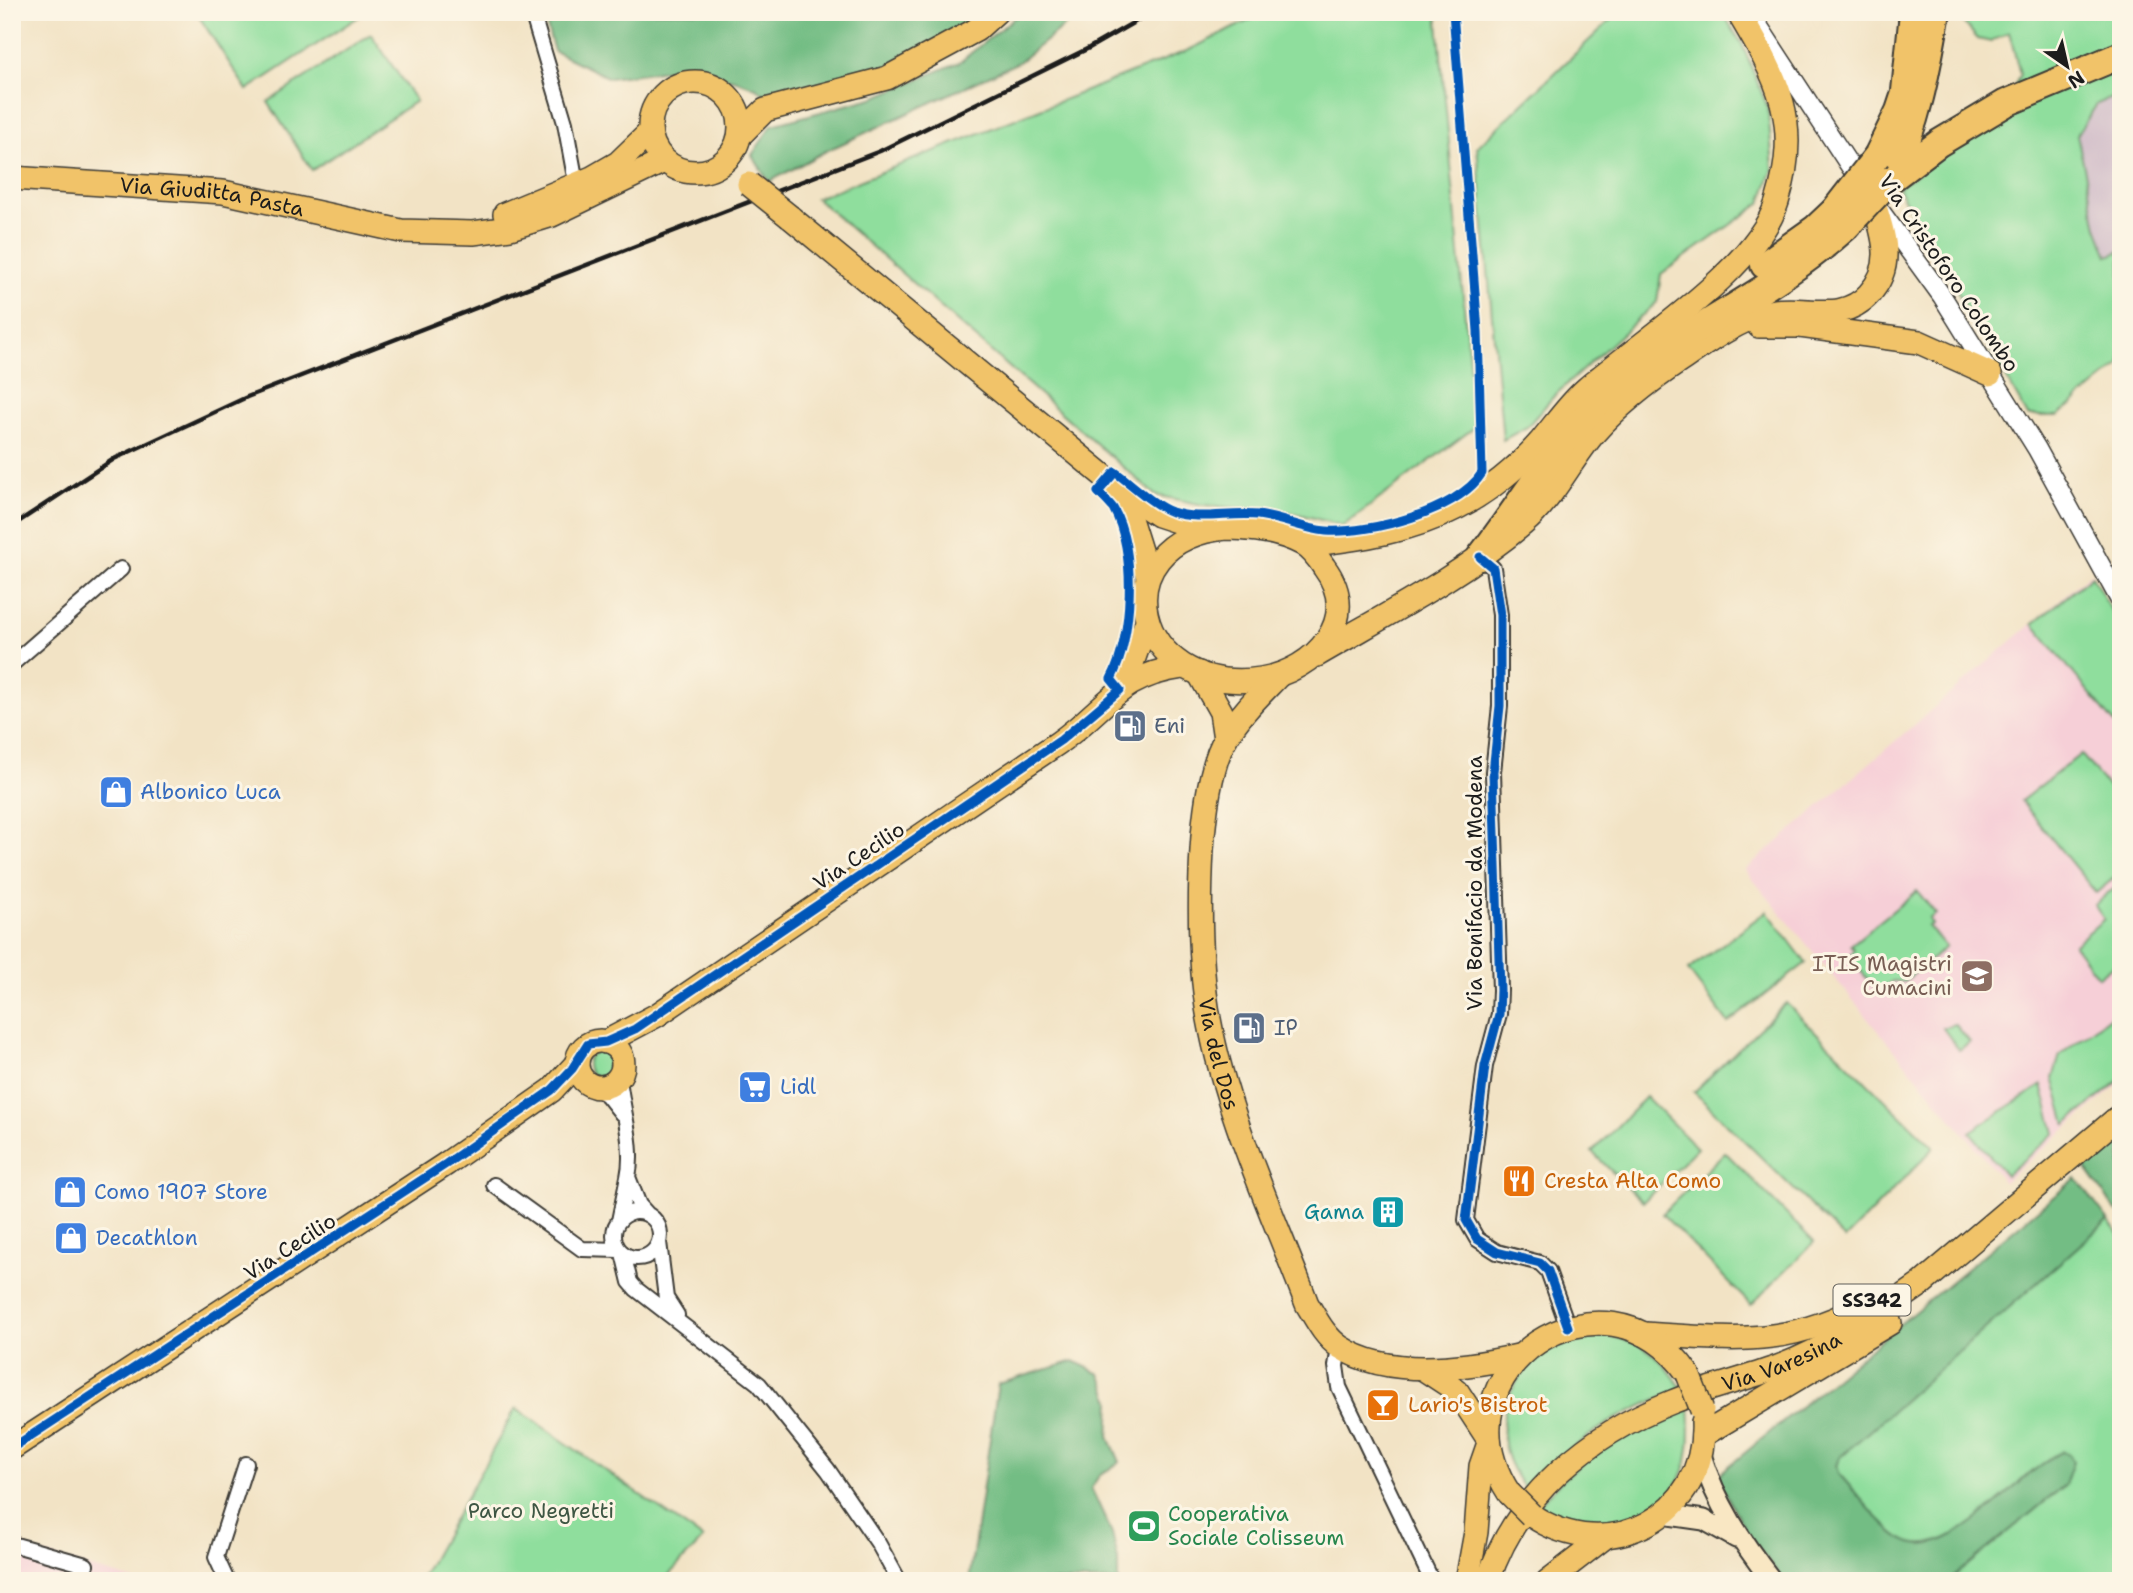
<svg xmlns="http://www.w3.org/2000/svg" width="2133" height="1593" viewBox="0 0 2133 1593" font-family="'Shantell Sans',sans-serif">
	<rect width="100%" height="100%" fill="#fcf5e5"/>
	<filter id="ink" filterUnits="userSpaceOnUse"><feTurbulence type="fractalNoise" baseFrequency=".0143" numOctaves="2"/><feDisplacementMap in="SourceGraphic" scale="14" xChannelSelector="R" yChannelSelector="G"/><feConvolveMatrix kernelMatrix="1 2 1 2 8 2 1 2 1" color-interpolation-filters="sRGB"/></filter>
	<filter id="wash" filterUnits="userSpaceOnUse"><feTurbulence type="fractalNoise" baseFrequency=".00686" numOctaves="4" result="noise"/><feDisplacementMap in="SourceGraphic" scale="28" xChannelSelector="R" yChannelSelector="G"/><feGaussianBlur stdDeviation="1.57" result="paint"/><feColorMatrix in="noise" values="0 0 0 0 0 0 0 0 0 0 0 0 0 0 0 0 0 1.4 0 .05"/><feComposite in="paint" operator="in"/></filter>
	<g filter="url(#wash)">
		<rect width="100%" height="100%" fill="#f2e3c5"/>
		<path fill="#f6cfd7" d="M2091 573 2121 626V1082L2004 1182 1745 870Z
			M12 1545 137 1581H12Z"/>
		<path fill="#d1bdc9" d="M2121 94V251L2108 256 2097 227 2077 135 2097 104Z"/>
		<path fill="#8fde9d" stroke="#567d5c" stroke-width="2" d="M196 12H366L247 90Z
			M1266 12H1437L1475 427 1343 526 1295 513 1203 505 1155 495 816 198 1189 50Z
			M1619 12H1722L1742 44 1768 108 1773 169 1761 203 1661 274 1657 302 1554 396 1527 427 1503 440 1477 147Z
			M1954 12H2121V94L2097 104 2077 135 2097 227 2108 256 2121 251V364L2058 416H2028L1898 188 1956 144 2001 116 2020 74 2009 32 1991 42 1978 39Z
			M371 34 416 101 312 170 268 102Z
			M2092 576 2121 628 2119 729 2033 624Z
			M2081 754 2121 803V872L2096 893 2021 801Z
			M2121 883V959L2098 977 2074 945 2104 919 2094 905Z
			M1917 891 1936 914 1929 919 1932 924 1928 926 1946 947 1904 982 1893 981 1877 990 1848 956 1855 950 1851 945Z
			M1767 911 1806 963 1728 1023 1688 970Z
			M1786 1003 1934 1148 1845 1239 1694 1092Z
			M2121 1008V1079L2066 1124 2053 1078 2060 1055Z
			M1955 1024 1970 1042 1959 1050 1943 1028Z
			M587 1064a13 13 0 1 1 26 0a13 13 0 1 1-26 0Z
			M2042 1085 2055 1133 2006 1175 1970 1132Z
			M1646 1097 1697 1148 1643 1202 1592 1152Z
			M1725 1152 1814 1242 1751 1305 1662 1214Z
			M2108 1220 2121 1238V1570L2117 1574 2116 1581H1948L2065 1485 2033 1470C2005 1494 1942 1564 1902 1539 1881 1526 1856 1492 1838 1473L1836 1466 1839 1457Z
			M1590 1335C1637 1336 1658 1351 1682 1389 1614 1415 1577 1437 1527 1492 1519 1480 1510 1468 1506 1453 1490 1395 1535 1343 1590 1335Z
			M1689 1405C1691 1433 1692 1465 1674 1489 1643 1530 1579 1537 1539 1505 1582 1452 1629 1433 1689 1405Z
			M516 1408 703 1539 663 1581H420Z"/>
		<path fill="#73bd84" stroke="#486c50" stroke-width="2" d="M543 12H983L976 19 885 69 772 100 756 88 733 79 673 69 609 78 554 51Z
			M1021 12H1082L1019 62 824 152 769 182 752 155 772 125 876 97 960 62Z
			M2121 1135V1209L2117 1212 2084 1166Z
			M2076 1178 2108 1220 1839 1458 1836 1466 1838 1473C1858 1494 1878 1523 1902 1539 1948 1570 2021 1469 2063 1451L2069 1454 2073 1462 2065 1485 1948 1581H1784L1746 1532 1717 1476Z
			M1074 1361 1100 1374 1111 1401 1109 1437 1120 1462 1099 1476 1091 1488 1112 1533 1118 1560V1581H969L998 1384Z"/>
	</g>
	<g filter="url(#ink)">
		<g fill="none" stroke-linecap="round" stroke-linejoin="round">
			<g stroke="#3c3a35" stroke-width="18">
				<path id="minor" d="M532 12 565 123 574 172
					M1480 557 1493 568 1500 615V706L1493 772 1500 990 1499 1014 1485 1066 1466 1220 1477 1239 1497 1252 1540 1263 1548 1271 1568 1327
					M12 664 121 569
					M619 1078C622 1110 635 1146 628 1177
					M595 1087 607 1095 622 1114
					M494 1185 582 1249 619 1250
					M614 1235a23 23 0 1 1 46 0a23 23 0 1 1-46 0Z
					M619 1221 628 1177 639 1205 648 1215
					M659 1242 666 1298 677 1315
					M623 1253 630 1282 636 1289 759 1384 828 1470 878 1543 899 1581
					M1339 1347 1336 1366 1339 1387 1432 1581
					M12 1544 86 1565
					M227 1581 216 1557 246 1464"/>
			</g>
			<g stroke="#3c3a35" stroke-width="21">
				<path id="tertiary" d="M1750 13 1863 186
					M1881 212 1942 296 2037 449 2121 602"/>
			</g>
			<g stroke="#3c3a35" stroke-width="23">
				<path id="secondary" d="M1701 1455C1716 1503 1741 1541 1772 1581
					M1662 1514 1704 1520 1736 1538"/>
			</g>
			<g stroke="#3c3a35" stroke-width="26">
				<g id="primary">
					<circle cx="695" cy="127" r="45"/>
					<path d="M740 135 765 110 887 78 976 30 996 12"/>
					<path id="s1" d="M12 178 223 192 401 231 473 233 510 228 552 215 664 161"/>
					<path d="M505 214 592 178 618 163 650 132"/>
					<path d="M790 217 1121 490 1158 515 1204 530"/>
					<path d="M1759 326H1800L1919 342 1990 374"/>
					<path d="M1121 490 1148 576"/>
					<path d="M1226 528C1253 528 1279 531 1303 544 1311 549 1319 559 1324 567 1363 619 1315 671 1261 679 1131 698 1097 540 1226 528Z"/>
					<path d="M1305 545C1359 539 1410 532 1458 507 1490 491 1518 467 1541 441 1556 423 1569 404 1586 389 1639 343 1757 268 1777 202 1802 122 1778 79 1738 12"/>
					<path d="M1317 655C1387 614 1461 576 1523 524 1553 499 1570 461 1595 432 1620 404 1650 381 1680 361 1706 343 1738 320 1769 312 1804 304 1841 325 1869 294 1896 265 1883 234 1873 200"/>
					<path d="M1199 673 1221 712 1225 739"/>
					<path id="s2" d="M1278 676C1260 695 1240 714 1227 736 1210 763 1204 818 1202 850 1199 906 1199 964 1209 1019 1227 1117 1272 1211 1307 1304 1316 1319 1325 1337 1340 1347 1389 1379 1465 1368 1518 1356"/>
					<path d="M1124 686 1147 621"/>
					<circle cx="600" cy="1064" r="23"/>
					<path d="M606 1042 657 1015C791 924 924 833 1058 743 1107 709 1117 676 1182 667"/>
					<path d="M1644 1334C1733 1339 1788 1349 1871 1301"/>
					<path d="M1425 1370 1457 1391 1489 1440"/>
					<path d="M1703 1435 1890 1323"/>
					<path d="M12 1448 446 1164 552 1090 577 1063"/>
					<path d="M1509 1493C1430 1371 1604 1253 1688 1374"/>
					<path d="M1531 1515C1608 1568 1707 1516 1703 1422"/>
					<path d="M1467 1581 1476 1532 1481 1466 1489 1443"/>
					<path id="s3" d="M1488 1581C1515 1495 1590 1434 1672 1402 1706 1388 1743 1380 1778 1367 1829 1348 1876 1316 1920 1285L2121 1115"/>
					<path d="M1548 1581 1605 1537"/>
				</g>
			</g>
			<g stroke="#3c3a35" stroke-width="30">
				<path id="motorway" d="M1905 91 1913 12
					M1877 156 1899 111 1911 75
					M1892 175C1918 123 1927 69 1937 12
					M1890 180 1939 143 2006 103 2121 55
					M1764 265 1816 228 1834 211
					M1480 557C1526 498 1565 426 1625 379 1695 324 1779 288 1845 228"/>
			</g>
			<use href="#minor" stroke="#fff" stroke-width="14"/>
			<use href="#tertiary" stroke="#fff" stroke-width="18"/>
			<use href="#secondary" stroke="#f9e7c3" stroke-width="19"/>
			<use href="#primary" stroke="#f1c369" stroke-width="23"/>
			<use href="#motorway" stroke="#f1c369" stroke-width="26"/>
			<path stroke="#1c1c1c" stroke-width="4.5" d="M12 526 114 459 247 397 880 151 1089 48 1152 12"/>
			<g stroke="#3c3a35" stroke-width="26" stroke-linecap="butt">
				<path id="primary-bridge" d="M749 184 790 217
					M1688 1374 1702 1410
					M1509 1493 1531 1515"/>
			</g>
			<g stroke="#3c3a35" stroke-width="30" stroke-linecap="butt">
				<path id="motorway-bridge" d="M1834 211 1877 156
					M1845 228 1890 180"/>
			</g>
			<use href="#primary-bridge" stroke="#f1c369" stroke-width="23"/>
			<use href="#motorway-bridge" stroke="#f1c369" stroke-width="26"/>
			<g stroke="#fcf5e5" stroke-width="13">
				<path id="cycleway" d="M1480 557 1493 568 1500 615V706L1493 772 1500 990 1499 1014 1485 1066 1466 1220 1477 1239 1497 1252 1540 1263 1548 1271 1568 1327
					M12 1448 446 1164 552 1090 572 1069 588 1044 606 1042 635 1029 1061 740 1120 690 1111 679C1133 638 1137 549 1113 508 1109 503 1103 497 1098 492L1115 472C1132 484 1153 505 1172 512 1199 521 1230 512 1258 515 1281 518 1303 529 1326 531 1370 534 1458 511 1482 473L1478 331 1453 12"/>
			</g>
			<use href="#cycleway" stroke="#0057b8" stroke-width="9"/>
		</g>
	</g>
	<defs>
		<g id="fuel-square" transform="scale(1.75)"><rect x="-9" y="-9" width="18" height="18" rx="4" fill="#5c6f8a" stroke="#fcf5e5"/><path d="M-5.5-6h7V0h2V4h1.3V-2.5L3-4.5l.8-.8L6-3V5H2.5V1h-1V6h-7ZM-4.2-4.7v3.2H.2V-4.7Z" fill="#fff"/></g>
		<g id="shop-square" transform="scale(1.75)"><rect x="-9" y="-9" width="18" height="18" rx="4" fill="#3f7fe0" stroke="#fcf5e5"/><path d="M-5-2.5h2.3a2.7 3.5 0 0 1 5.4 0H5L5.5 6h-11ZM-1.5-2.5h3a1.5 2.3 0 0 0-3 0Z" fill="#fff"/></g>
		<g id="university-square" transform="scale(1.75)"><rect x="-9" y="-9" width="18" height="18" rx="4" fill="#8d6e63" stroke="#fcf5e5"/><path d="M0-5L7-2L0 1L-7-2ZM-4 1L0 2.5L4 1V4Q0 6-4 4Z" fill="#fff"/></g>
		<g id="supermarket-square" transform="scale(1.75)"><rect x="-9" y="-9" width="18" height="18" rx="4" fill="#3f7fe0" stroke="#fcf5e5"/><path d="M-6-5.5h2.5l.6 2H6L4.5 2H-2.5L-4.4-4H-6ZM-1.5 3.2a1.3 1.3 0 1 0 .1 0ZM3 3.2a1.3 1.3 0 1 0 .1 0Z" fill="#fff"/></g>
		<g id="restaurant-square" transform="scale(1.75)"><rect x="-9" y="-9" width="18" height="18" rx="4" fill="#e8710a" stroke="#fcf5e5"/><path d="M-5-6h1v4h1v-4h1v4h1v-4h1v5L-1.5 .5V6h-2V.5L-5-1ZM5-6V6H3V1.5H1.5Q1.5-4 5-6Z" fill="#fff"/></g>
		<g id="building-square" transform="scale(1.75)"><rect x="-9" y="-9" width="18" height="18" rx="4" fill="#0f9aa8" stroke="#fcf5e5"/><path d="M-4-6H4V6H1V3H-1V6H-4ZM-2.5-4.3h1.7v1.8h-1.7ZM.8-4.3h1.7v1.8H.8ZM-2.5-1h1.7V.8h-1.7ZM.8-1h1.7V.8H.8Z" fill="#fff"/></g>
		<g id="bar-square" transform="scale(1.75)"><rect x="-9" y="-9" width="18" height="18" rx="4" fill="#e8710a" stroke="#fcf5e5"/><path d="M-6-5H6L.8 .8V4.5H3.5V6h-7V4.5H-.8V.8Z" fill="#fff"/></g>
		<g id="stadium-square" transform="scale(1.75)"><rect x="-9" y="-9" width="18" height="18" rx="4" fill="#2e9e5b" stroke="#fcf5e5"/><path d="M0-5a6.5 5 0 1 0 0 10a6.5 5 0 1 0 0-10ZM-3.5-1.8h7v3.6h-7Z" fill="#fff"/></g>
	</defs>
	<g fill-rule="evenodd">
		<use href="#fuel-square" x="1130" y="726"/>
		<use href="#shop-square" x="116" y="792"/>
		<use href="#university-square" x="1977" y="976"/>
		<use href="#fuel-square" x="1249" y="1028"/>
		<use href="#supermarket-square" x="755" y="1087"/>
		<use href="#restaurant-square" x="1519" y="1181"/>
		<use href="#shop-square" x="70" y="1192"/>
		<use href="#building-square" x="1388" y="1212"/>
		<use href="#shop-square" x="71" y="1238"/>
		<use href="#bar-square" x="1383" y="1405"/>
		<use href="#stadium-square" x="1144" y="1526"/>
	</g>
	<g text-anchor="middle" stroke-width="6" stroke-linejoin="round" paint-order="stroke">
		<rect fill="#fcf5e5" stroke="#5f5d58" stroke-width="2" x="1833.5" y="1284.5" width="77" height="31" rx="5"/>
		<g font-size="19" font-weight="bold" fill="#1c1c1c">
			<text x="1872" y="1307">SS342</text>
		</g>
		<g font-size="21" fill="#1c1c1c" stroke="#fcf5e5">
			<text dy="7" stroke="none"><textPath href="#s1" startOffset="201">Via Giuditta Pasta</textPath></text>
			<text transform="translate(1949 273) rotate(56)" y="7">Via Cristoforo Colombo</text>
			<text transform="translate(859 856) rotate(-34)" y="7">Via Cecilio</text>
			<text transform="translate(1475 883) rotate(-90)" y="7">Via Bonifacio da Modena</text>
			<text dy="7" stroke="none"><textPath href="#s2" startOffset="402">Via del Dos</textPath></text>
			<text transform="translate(290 1247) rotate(-33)" y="7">Via Cecilio</text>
			<text dy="7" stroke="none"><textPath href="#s3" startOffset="382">Via Varesina</textPath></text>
		</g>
		<g font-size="21" fill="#4e5e75" stroke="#fcf5e5" text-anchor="start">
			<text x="1154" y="733">Eni</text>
			<text x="1274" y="1035">IP</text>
		</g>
		<g font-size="21" fill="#366cbe" stroke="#fcf5e5" text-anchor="start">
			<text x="140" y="799">Albonico Luca</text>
			<text x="780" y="1094">Lidl</text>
			<text x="94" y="1199">Como 1907 Store</text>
			<text x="96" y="1245">Decathlon</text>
		</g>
		<g font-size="21" fill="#785e54" stroke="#fcf5e5" text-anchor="end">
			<text x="1952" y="971">ITIS Magistri<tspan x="1952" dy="24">Cumacini</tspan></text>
		</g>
		<g font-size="21" fill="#c56008" stroke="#fcf5e5" text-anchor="start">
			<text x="1544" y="1188">Cresta Alta Como</text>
			<text x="1408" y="1412">Lario's Bistrot</text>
		</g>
		<g font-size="21" fill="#0d838f" stroke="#fcf5e5" text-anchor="end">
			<text x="1364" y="1219">Gama</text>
		</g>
		<g font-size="21" fill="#3e5643" stroke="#fcf5e5">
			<text x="541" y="1518">Parco Negretti</text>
		</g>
		<g font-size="21" fill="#27864d" stroke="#fcf5e5" text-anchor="start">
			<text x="1168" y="1521">Cooperativa<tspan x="1168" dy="24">Sociale Colisseum</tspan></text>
		</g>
	</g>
	<rect width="2133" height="1593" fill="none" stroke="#fcf5e5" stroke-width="42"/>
	<g transform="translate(2067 66) rotate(146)" stroke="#fcf5e5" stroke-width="5" paint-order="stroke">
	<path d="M0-5L12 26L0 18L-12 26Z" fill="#1c1c1c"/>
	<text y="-10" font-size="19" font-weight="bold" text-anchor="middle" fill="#1c1c1c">N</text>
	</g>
</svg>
